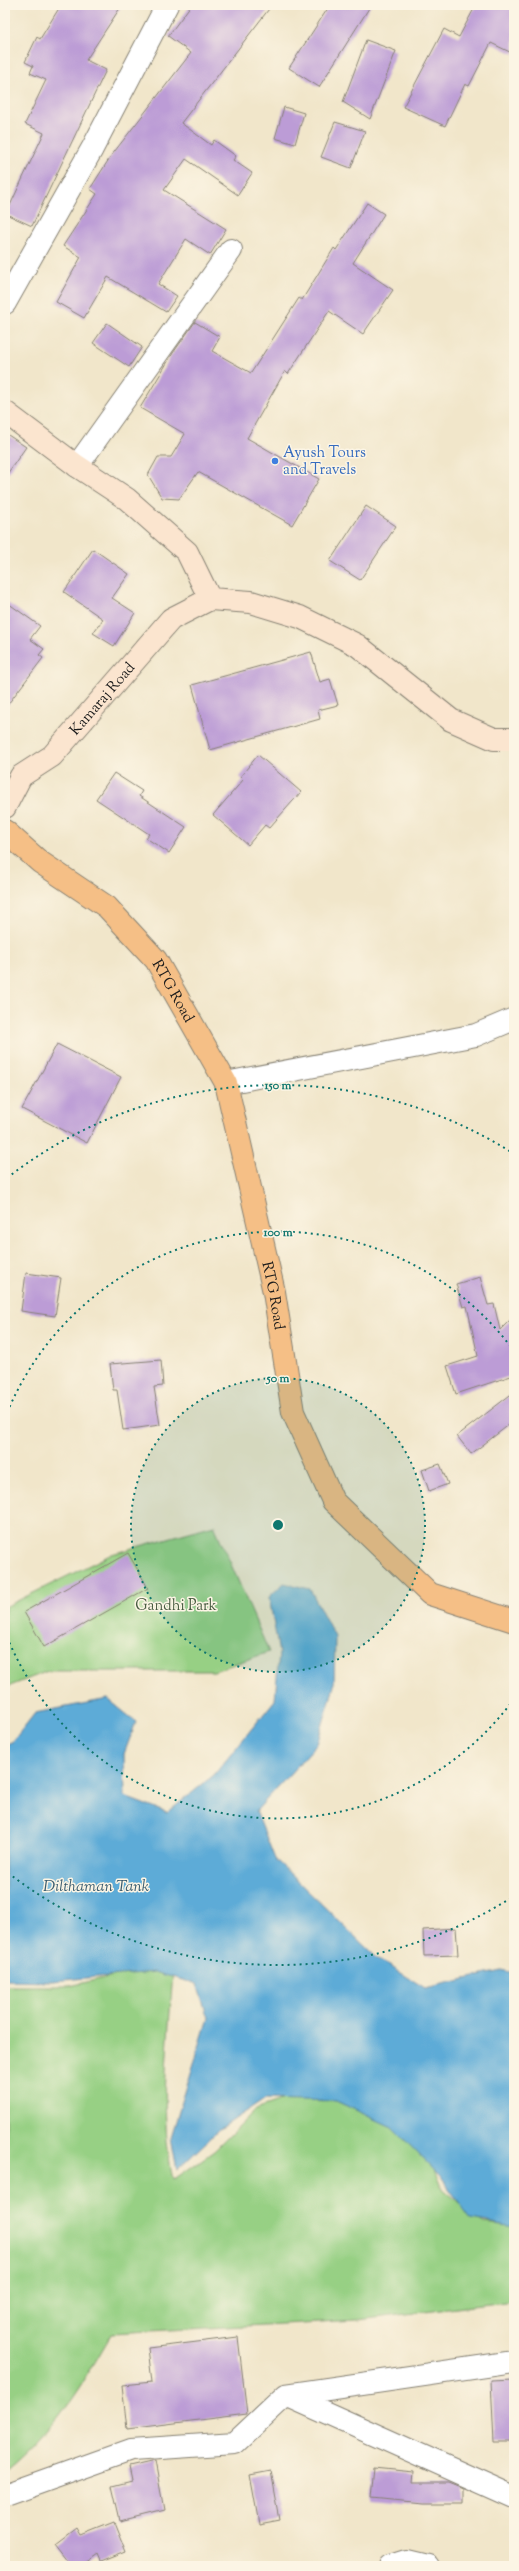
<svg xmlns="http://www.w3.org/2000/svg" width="519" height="2571" viewBox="0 0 519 2571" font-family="'Sorts Mill Goudy',serif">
	<rect width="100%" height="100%" fill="#fcf5e5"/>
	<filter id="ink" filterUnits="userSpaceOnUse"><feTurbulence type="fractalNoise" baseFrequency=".025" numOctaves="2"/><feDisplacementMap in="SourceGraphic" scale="8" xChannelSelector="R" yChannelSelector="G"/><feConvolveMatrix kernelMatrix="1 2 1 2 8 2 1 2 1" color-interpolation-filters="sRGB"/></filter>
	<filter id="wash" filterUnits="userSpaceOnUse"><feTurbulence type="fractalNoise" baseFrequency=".012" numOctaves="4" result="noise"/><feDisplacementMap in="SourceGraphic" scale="16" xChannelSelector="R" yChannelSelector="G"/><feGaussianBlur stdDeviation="0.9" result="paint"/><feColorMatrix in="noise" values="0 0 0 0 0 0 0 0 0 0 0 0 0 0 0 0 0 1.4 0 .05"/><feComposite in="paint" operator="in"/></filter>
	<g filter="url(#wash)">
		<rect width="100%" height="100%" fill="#f1e6ca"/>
		<path fill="#97d084" stroke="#5a7650" d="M214 1525 269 1652 214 1671H48L5 1688V1607L112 1554Z
			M138 1970H173C169 2039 158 2112 173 2180L214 2151 256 2109 310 2090 419 2132 441 2187 483 2223 514 2226V2301L358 2320 112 2333C81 2387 54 2432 5 2472V1986H70Z"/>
		<path fill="#5dabd7" stroke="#3c647a" d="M284 1583 310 1589 335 1637 334 1686 317 1744 256 1811 275 1859 377 1958 425 1988 501 1971 514 1974V2227L471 2219 440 2176 392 2127 336 2101 265 2099 220 2129 177 2170 171 2137 208 2018 197 1984 154 1972 52 1981 5 1980V1745L13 1741 35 1713 108 1699 136 1722 124 1754 125 1797 167 1813 214 1775 275 1700 279 1653 269 1597Z"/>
		<g id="blocks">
			<path fill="#bc9cd6" d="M61 5H122L86 60 106 70 32 226 6 214 44 133 25 124 46 80 30 73 33 66 25 62 37 37 40 39Z
				M191 5H272L181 123 211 145 214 140 236 156 233 160 252 173 238 195 186 159 164 190 226 229 210 255 186 239 158 284 177 296 166 312 108 277 84 318 56 302 81 257 63 246 97 194 90 189 111 156 191 53 168 36Z
				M330 5H371L319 87 289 68Z
				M476 5H514V54L491 43 469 86 465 84 445 126 403 107 444 29 459 37Z
				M366 40 396 51 370 119 343 102Z
				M284 107 304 113 295 144 275 138Z
				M335 122 365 131 351 168 321 157Z
				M367 203 384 214 353 263 393 290 363 334 329 311 288 374 285 371 247 438 319 479 292 525 198 472 179 499 162 498 148 475 158 457H171L185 434 140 408 173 353 195 322 220 337 212 351 251 373 299 298 302 300 334 248 336 250Z
				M107 323 142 347 129 367 93 343Z
				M5 433 26 447 5 477Z
				M366 506 396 526 360 580 330 561Z
				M93 549 129 574 112 598 135 613 114 646 93 633 103 619 64 592Z
				M5 601 40 626 30 639 44 649 39 655 43 658 5 708Z
				M311 652 320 682 330 679 338 705 318 710 320 719 210 750 192 685Z
				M258 755 301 792 269 828 265 825 248 845 213 815 243 780 240 777Z
				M114 773 142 791 139 796 186 827 169 853 146 838 149 834 96 799Z
				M57 1044 121 1077 87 1143 22 1109Z
				M26 1273 61 1278 55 1316 21 1311Z
				M480 1277 488 1305 494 1304 500 1330 514 1316V1375L456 1394 447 1366 478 1356 467 1306 463 1307 456 1284Z
				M161 1360 163 1386 154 1387 160 1425 123 1430 117 1390H113L110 1364Z
				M514 1392V1421L471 1454 457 1436Z
				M440 1464 448 1484 429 1491 422 1470Z
				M128 1553 148 1588 44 1647 24 1612Z
				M456 1928 458 1955 424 1956 423 1930Z
				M238 2337 247 2414 127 2429 122 2385 152 2382 148 2348Z
				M514 2380V2442H494L491 2381Z
				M155 2461 164 2510 120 2521 112 2486 132 2481 129 2467Z
				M373 2467 414 2471 413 2482H449L464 2488V2504H424L370 2499Z
				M271 2471 280 2520 259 2524 250 2475Z
				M114 2522 126 2552 101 2562 98 2555 82 2566H73L56 2544 77 2528 81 2535Z"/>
		</g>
	</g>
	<g filter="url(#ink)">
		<use href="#blocks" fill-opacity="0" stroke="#868173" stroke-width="1"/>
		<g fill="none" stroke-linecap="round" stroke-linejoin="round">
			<g stroke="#868173" stroke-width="24">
				<path id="street" d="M5 303 92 149 167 5
					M77 466 231 250
					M226 1083 476 1035 514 1019
					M286 2395 514 2497
					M5 2495 131 2450 235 2443 286 2395 514 2362
					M391 2566 407 2561 428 2566"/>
			</g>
			<g stroke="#868173" stroke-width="24">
				<g id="secondary">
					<path d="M5 412 77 466 127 499 187 552 210 599 251 602 300 617 357 645 451 720 494 739H514"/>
					<path id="s1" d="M5 807 21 776 52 756 171 619 210 599"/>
				</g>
			</g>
			<g stroke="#868173" stroke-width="24">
				<g id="primary">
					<path id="s2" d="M5 831 40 862 107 907 156 960 226 1083 274 1292 293 1412 333 1501 430 1594 514 1621"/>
				</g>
			</g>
			<use href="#street" stroke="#fff" stroke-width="22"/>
			<use href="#secondary" stroke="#fbe5cf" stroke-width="22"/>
			<use href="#primary" stroke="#f5bf86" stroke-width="22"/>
		</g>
	</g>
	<circle cx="278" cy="1525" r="147" fill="#0f766e" fill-opacity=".12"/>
	<g fill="none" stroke="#0f766e" stroke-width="2" stroke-dasharray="2 4">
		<circle cx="278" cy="1525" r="147"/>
		<path d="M514 1699A293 293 0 0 1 5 1632M5 1418A293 293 0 0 1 514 1351"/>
		<path d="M511 1898A440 440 0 0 1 7 1872M7 1178A440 440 0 0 1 511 1152"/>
	</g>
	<circle fill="#3f7fe0" stroke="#fcf5e5" stroke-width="1.5" cx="275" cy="461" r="4"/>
	<g text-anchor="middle" stroke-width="3" stroke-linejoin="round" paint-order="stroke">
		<g font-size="15" fill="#366cbe" stroke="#fcf5e5" text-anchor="start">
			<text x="283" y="457">Ayush Tours<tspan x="283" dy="17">and Travels</tspan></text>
		</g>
		<g font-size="15" fill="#1c1c1c" stroke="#fcf5e5">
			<text dy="5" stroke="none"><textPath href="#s1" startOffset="148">Kamaraj Road</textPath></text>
			<text dy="5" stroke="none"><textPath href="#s2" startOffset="235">RTG Road</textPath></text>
			<text dy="5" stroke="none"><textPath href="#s2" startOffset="559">RTG Road</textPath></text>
		</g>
		<g font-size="15" fill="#475b40" stroke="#fcf5e5">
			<text x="176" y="1610">Gandhi Park</text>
		</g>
		<g font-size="16" font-style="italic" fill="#395c70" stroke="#fcf5e5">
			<text x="96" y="1891">Dilthaman Tank</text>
		</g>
	</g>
	<circle cx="278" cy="1525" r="6" fill="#0f766e" stroke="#fcf5e5" stroke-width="2"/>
	<g font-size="12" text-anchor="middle" font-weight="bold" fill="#0f766e" stroke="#fcf5e5" stroke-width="3" stroke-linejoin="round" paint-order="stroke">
		<text x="278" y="1089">150 m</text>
		<text x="278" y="1236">100 m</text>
		<text x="278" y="1382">50 m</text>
	</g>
	<rect width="519" height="2571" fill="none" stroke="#fcf5e5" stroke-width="20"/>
</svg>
